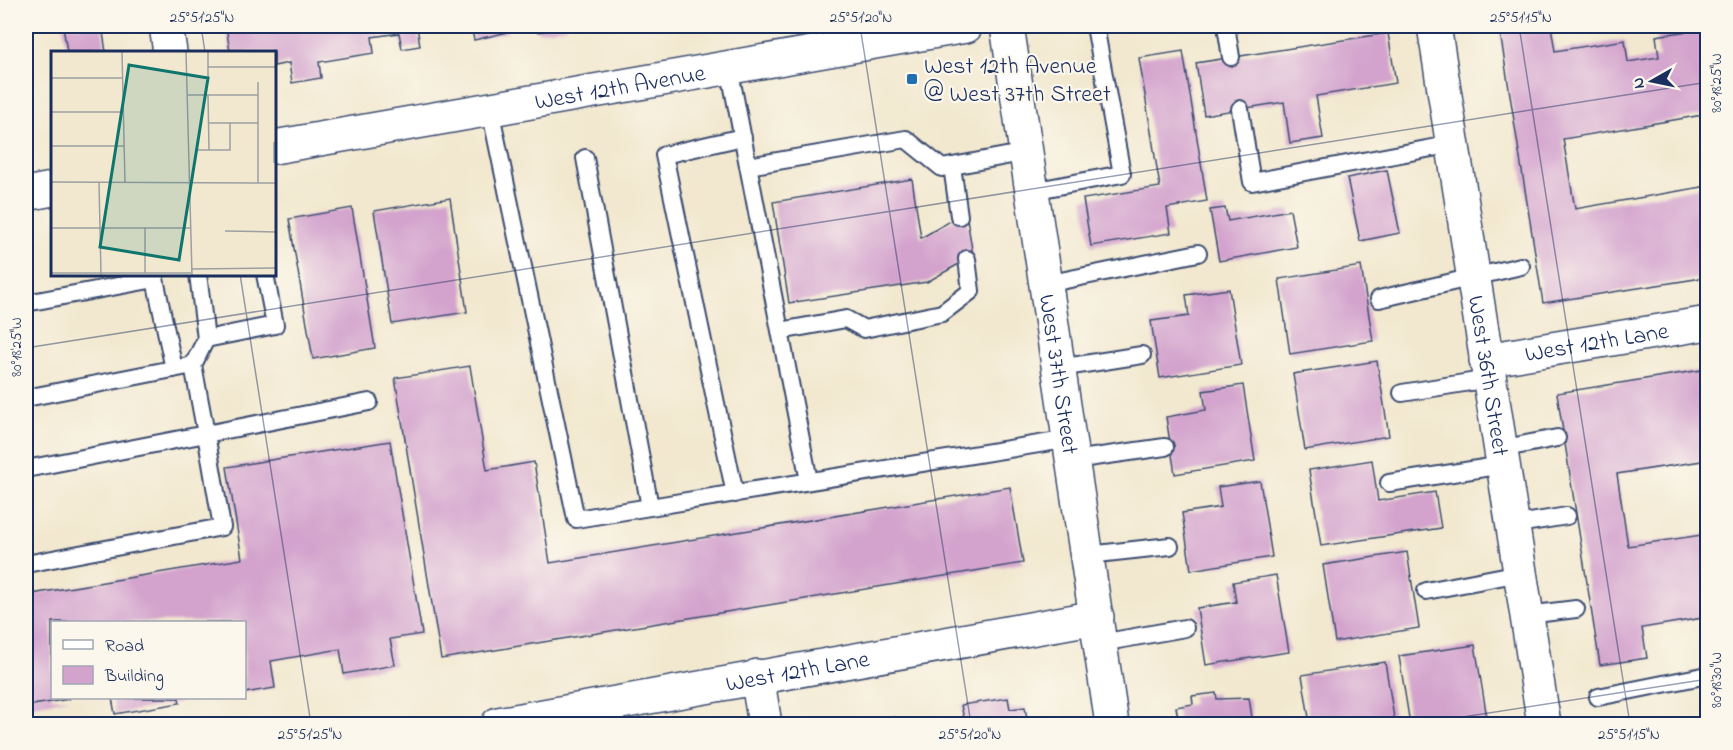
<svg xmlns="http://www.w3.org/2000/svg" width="1733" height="750" viewBox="0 0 1733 750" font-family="'Indie Flower',sans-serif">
	<rect width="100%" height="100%" fill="#fbf7ec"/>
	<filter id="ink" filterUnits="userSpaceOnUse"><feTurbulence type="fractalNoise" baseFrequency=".0167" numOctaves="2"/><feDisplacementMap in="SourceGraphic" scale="12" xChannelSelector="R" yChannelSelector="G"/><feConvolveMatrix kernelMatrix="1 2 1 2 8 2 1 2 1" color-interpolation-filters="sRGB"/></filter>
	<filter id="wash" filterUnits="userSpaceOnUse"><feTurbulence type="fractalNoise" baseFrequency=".008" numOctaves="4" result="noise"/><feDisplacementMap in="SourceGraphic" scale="24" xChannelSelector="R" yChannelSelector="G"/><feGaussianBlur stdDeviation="1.35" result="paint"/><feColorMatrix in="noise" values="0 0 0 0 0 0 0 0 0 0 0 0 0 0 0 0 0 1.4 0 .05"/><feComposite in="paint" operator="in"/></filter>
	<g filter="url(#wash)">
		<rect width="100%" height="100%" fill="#f2e8cf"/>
		<g id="blocks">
			<path fill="#d3a3cd" d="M63 26H102L106 52H67Z
				M226 26H417L420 46 402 49 399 33 372 37 374 53 319 62 321 78 292 83 289 63 274 66V52H230Z
				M471 26H507L508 32 474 40Z
				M537 26H566V27L538 32Z
				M1499 26H1551L1555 51 1625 40 1628 62 1659 57 1656 36 1708 28V114L1563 139 1575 209 1708 186V277L1543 303Z
				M1388 33 1396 83 1316 96 1323 138 1290 143 1284 102 1204 115 1196 63Z
				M1183 51 1207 201 1167 208 1171 233 1091 246 1083 199 1160 187 1139 58Z
				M1387 170 1400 233 1360 241 1347 178Z
				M912 179 921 238 966 212 973 256 927 282 789 303 773 202Z
				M450 198 467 312 392 324 374 211Z
				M352 208 375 348 313 359 289 219Z
				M1225 208 1228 221 1290 210 1297 247 1219 261 1210 210Z
				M1361 266 1373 341 1290 354 1279 279Z
				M1229 289 1241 365 1160 378 1151 321 1189 316 1186 295Z
				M1377 361 1389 436 1305 450 1293 374Z
				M470 366 487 470 534 462 550 563 1010 487 1023 563 441 659 395 378Z
				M1708 369V460L1617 474 1628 546 1708 534V617L1642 628 1647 658 1600 665 1557 393Z
				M1243 385 1255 461 1175 474 1166 417 1206 410 1203 391Z
				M390 441 422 634 390 639 395 665 344 674 340 649 271 661 275 688 244 693V622H52V698L70 699 26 706V595L242 559 227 467Z
				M1372 460 1378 501 1435 492 1441 528 1321 546 1309 470Z
				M1260 481 1272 557 1191 570 1182 513 1221 507 1218 487Z
				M1407 552 1419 628 1335 642 1323 565Z
				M1276 575 1289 652 1206 665 1197 608 1236 602 1233 582Z
				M1475 645 1488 724H1410L1399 656Z
				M1385 662 1395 724H1310L1302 675Z
				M1216 693 1217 699 1249 698 1253 724H1179L1176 707 1193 704 1192 696Z
				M112 698H179L180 703 115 714Z
				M1008 698 1010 709 1025 707 1028 724H965L961 705Z
				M895 717 896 724H859V723Z"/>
		</g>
	</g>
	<g filter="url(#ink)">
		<use href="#blocks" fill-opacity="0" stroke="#3b4b6f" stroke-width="1.5"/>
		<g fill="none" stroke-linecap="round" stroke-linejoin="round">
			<g stroke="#3b4b6f" stroke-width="20">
				<path id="service" d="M1226 26 1231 57
					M729 67 809 481
					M490 109 576 519 1070 439
					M1240 109 1252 182 1453 144
					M585 158 650 507
					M748 166 906 139 942 168 1027 152
					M952 166 959 216
					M1032 191 1122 174 1095 26
					M1046 284 1198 253
					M1379 299 1521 266
					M26 303 155 279 174 369
					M780 331 846 319 864 329 942 313 971 291 967 259
					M206 339 275 325 265 274
					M193 365 206 339 198 274
					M1059 368 1142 355
					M1402 393 1489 379
					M26 398 193 365 206 434 369 402
					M1500 449 1557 438
					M1073 460 1165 447
					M26 469 206 434 222 527 26 564
					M1389 483 1503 465
					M735 494 664 155 743 137
					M1512 525 1567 516
					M1088 555 1170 546
					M1426 591 1520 573
					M1527 615 1576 609
					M1101 643 1185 628
					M1598 697 1708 675"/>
			</g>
			<g stroke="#3b4b6f" stroke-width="36">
				<g id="minor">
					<path d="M166 26 170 52"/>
					<path id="s1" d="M1434 26 1544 724"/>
					<path id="s2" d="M1486 360 1708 323"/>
					<path d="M757 676 765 724"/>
					<path id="s3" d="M498 724 1097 617"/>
				</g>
			</g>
			<g stroke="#3b4b6f" stroke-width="36">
				<g id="tertiary">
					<path id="s4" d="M1007 26 1112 724"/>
				</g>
			</g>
			<g stroke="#3b4b6f" stroke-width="36">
				<g id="secondary">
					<path id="s5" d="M274 147 966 26"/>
					<path d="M26 194 52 189"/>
				</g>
			</g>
			<use href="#service" stroke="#fff" stroke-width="16"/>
			<use href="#minor" stroke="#fff" stroke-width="33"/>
			<use href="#tertiary" stroke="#fff" stroke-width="33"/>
			<use href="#secondary" stroke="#fff" stroke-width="33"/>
		</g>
	</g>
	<path fill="none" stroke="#1b2f5e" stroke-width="1.5" stroke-opacity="0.45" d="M201 26 205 52M860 26 971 724M1519 26 1630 724M240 274 311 724M26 348 1708 82M1417 724 1708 679"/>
	<rect fill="#1f6fb2" stroke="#fbf7ec" stroke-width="2" x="906" y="73" width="12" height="12" rx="3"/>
	<g text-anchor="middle" stroke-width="4.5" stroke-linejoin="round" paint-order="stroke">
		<g font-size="24" fill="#1b2f5e" stroke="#fbf7ec" text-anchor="start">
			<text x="924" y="73">West 12th Avenue<tspan x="924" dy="28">@ West 37th Street</tspan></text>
		</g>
		<g font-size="24" fill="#1b2f5e" stroke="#fbf7ec">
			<text dy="8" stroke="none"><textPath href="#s5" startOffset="351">West 12th Avenue</textPath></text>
			<text dy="8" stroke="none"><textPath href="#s2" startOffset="112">West 12th Lane</textPath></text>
			<text dy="8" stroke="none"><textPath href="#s4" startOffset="352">West 37th Street</textPath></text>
			<text dy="8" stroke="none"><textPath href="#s1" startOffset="354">West 36th Street</textPath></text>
			<text dy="8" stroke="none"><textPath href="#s3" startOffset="304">West 12th Lane</textPath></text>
		</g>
	</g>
	<g transform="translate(51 51)">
		<rect width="225" height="225" fill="#f2e8cf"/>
		<path fill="none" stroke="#9c9ea2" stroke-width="1.5" d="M71 1 74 132M135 1 141 224M157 1V29M157 16H225M0 27H71M136 44H207M157 44 158 99M0 61H72M158 72H207M0 95H73M147 99H179V72M223 112V91M0 131 225 132M48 131 50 224M207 132V31M0 177H139M94 177V222M174 180 225 181M140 218 225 217M0 222H140"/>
		<path fill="#0f766e" fill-opacity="0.15" stroke="#0f766e" stroke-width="3" d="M78 14 157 27 128 209 49 196Z"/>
		<rect width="225" height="225" fill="none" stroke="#1b2f5e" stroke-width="3"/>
	</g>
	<rect width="1733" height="750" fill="none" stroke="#fbf7ec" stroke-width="66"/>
	<rect x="51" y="621" width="195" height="78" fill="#fbf7ec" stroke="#a1a7b3" stroke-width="1.5"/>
	<rect x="63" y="640" width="30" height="9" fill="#ffffff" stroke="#a1a7b3" stroke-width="1.5"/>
	<text x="105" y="651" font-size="18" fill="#1b2f5e">Road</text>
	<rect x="63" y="666" width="30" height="18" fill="#d3a3cd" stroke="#a1a7b3" stroke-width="1.5"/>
	<text x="105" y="681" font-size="18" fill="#1b2f5e">Building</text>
	<g transform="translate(1652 81) rotate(261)" stroke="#fbf7ec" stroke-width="4.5" paint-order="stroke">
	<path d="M0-4.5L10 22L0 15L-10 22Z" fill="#1b2f5e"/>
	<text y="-9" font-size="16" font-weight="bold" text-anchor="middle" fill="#1b2f5e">N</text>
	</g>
	<rect x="33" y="33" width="1667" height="684" fill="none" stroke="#1b2f5e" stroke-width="2"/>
	<g font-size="15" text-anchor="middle" fill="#1b2f5e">
		<text x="202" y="22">25°51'25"N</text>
		<text x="861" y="22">25°51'20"N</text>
		<text x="1521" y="22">25°51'15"N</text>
		<text transform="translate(1716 83) rotate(-90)" y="5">80°18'25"W</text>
		<text transform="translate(16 347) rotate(-90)" y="5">80°18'25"W</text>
		<text transform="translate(1716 680) rotate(-90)" y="5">80°18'30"W</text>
		<text x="310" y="739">25°51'25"N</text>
		<text x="970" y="739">25°51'20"N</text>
		<text x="1629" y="739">25°51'15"N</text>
	</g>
</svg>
